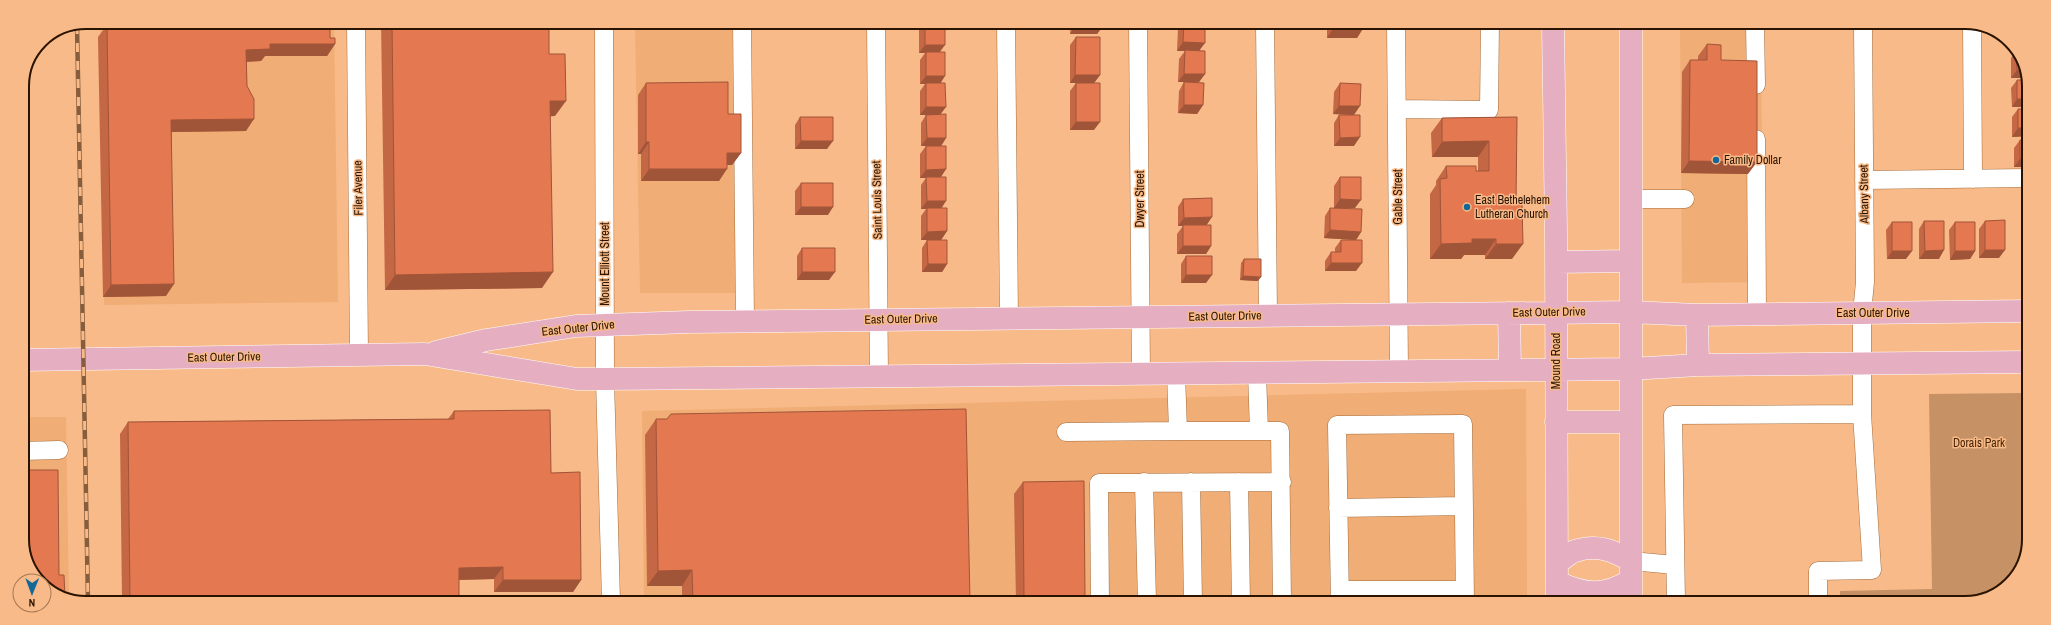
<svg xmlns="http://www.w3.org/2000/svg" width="2051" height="625" viewBox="0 0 2051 625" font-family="'Archivo Narrow',sans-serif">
	<rect width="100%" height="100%" fill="#f8ba88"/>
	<path fill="#f0ad75" d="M100 22H334L338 302 104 305Z
		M635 23H732L736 293H640Z
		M1680 24H1747L1761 47 1763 282 1682 283Z
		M1526 389 1527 602 644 601 642 411Z
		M22 417H66L69 601 44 584V581L22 544Z"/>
	<path fill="#c69165" d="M2027 393V556L2004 590 1966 603H1840V591L1932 589 1929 394Z"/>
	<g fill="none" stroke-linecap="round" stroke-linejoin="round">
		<g stroke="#a56d3c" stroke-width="19">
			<path id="minor" d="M356 22 359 354
				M604 23 605 379 611 601
				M742 23 745 321
				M876 23 879 377
				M1006 23 1009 318
				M1138 23 1141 374
				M1265 23 1268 315
				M1396 24 1399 371
				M1755 24 1756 85
				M1972 24 1973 179
				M1397 109 1489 110 1490 24
				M1756 139 1757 314
				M1864 180 2028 178
				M1632 199H1685
				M1257 373 1259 431H1280L1282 602
				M1178 431H1259
				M1066 432 1178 431 1176 373
				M22 451 59 450
				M1144 482 1147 602
				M1191 482 1193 602
				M1239 482 1241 602
				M1338 508 1464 506
				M1631 561 1675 565
				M1340 590H1464
				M1100 602 1099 483 1282 482
				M1340 602 1337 425 1463 424 1465 602
				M1676 603 1673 415 1862 414V313L1865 282 1863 24
				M1818 603V571L1872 570 1862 414"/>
		</g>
		<g stroke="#fff" stroke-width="23">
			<path id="major" d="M1553 24 1556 231 1557 603
				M1556 262 1631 261
				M1509 313 1510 370
				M1697 315 1698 365
				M436 352 486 340 576 326 689 322 1631 312 1697 315 2028 311
				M22 360 425 354 577 379H605L1631 369 1698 365 2028 362
				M1556 422H1631
				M1557 563C1563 559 1569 553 1575 551 1597 544 1613 550 1631 561
				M1557 582C1585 595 1605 597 1631 580
				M1631 603V24"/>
		</g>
		<use href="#minor" stroke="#fff" stroke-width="18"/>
		<use href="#major" stroke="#e6afc1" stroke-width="22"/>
		<g stroke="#865e3d" stroke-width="4.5">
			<path id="rail" d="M77 25 88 601"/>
		</g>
		<use href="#rail" stroke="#f8ba88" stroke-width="3" stroke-dasharray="9" stroke-linecap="butt"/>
	</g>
	<path fill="#c46745" d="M184 22H332L330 25V38L335 44 327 56H265L261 61 247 62 246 131 172 132 166 296 103 297 98 37 107 25 184 24Z
		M381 22 549 23V54L555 116H550L542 288 385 290Z
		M924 23H945L940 52V114L946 138 941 146 946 169 941 177V208L947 231 941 240H921V216L926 209H921V185L926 178H920V154L926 146H921V123L926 115H920V91L925 84H920V60L925 53H919V30Z
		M1071 23H1103V26L1097 34H1070Z
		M1181 23H1205L1199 51 1205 74 1199 82H1178L1179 59 1185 51H1177L1178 28Z
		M1327 23 1362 24V30L1357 38H1327Z
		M1076 37 1100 75 1094 83V130H1070V91L1076 83H1070V45Z
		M2012 43 2013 44 2015 49H2012Z
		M1707 44 1721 60 1748 174 1681 173 1682 72 1690 60H1698V56Z
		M2016 51 2027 78H2011V58Z
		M2017 80 2029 107H2012L2011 88Z
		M1184 82 1203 105 1197 114 1178 113 1179 91Z
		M646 83 741 153 732 165H727L719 181H641V154H638V95Z
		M1340 83 1354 115 1333 114 1334 92Z
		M2018 109H2029V136L2012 137V117Z
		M1339 115 1354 146H1334V123Z
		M800 117 827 149H795V125Z
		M1517 117 1512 259H1485V255H1464L1461 259H1430V194L1436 185V181L1446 166 1478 171V157H1432L1431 133 1442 118Z
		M2020 140 2028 167H2014V148Z
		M1340 177 1355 208H1334V186Z
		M801 183 828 215H795V191Z
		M1183 199 1207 225 1211 246 1206 254H1177V234L1183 226H1178V207Z
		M1330 208 1361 232 1356 240 1324 238 1325 216Z
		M1924 221 1939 259H1919V229Z
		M1985 221 1999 258H1979V229Z
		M1892 222 1906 259H1887L1886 230Z
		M1955 222 1975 251 1970 259 1950 260 1949 230Z
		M927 240 947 264 942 272H922V248Z
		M1341 240 1356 271H1325V261L1331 252H1335V248Z
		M802 248 829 280H797V256Z
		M1186 256 1206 283H1181V264Z
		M1244 259 1258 281 1240 280 1241 263Z
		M454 411 551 473 581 580 573 592H494V579L459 580V601H122L120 434 128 422 448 419Z
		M656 419 970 602 682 601V586H647L645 435Z
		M1023 482 1085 598 1082 602H1016L1014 494Z"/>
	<path fill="#a05438" d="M1076 25 1103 26 1097 34H1070Z
		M1332 30H1362L1357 38H1327Z
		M1183 42 1205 43 1199 51H1177Z
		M270 44H335L327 56H265L261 61 238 62 246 50Z
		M925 45H945L939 53 926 52 925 53H919Z
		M2014 46 2015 49H2012Z
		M2017 70H2024L2027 78H2011Z
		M1184 74H1205L1199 82H1178Z
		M1075 75H1100L1094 83H1070Z
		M926 76H945L940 84 926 83 925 84H920Z
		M2017 99H2029V107H2012Z
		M550 101H566L555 116 539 117Z
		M1184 105H1203L1197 114 1178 113Z
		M1339 106H1360L1354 115 1333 114Z
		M926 107H946L940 115H920Z
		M254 119 246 131 163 132 171 120Z
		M1076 122H1100L1094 130H1070Z
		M2018 128H2029V136L2012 137Z
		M1360 137 1354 146H1334L1340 138Z
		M927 138H946L941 146H921Z
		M801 141H833L827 149H795Z
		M1489 141 1478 157H1432L1442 142Z
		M646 142H649L641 154H638Z
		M727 153H741L732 165H719Z
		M2020 159H2028V167H2014Z
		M1689 161 1757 162 1748 174 1681 173Z
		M649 169H727L719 181H641Z
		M946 169 940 178H920L926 170Z
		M1340 199 1361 200 1355 208H1334Z
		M927 201H946L941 209 927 208 926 209H921Z
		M801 207H833L828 215H795Z
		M1212 217 1206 226H1178L1184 218Z
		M1330 230 1361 232 1356 240 1324 238Z
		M947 231 941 240H921L927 232Z
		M1472 239H1496L1485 255H1464L1461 259H1430L1441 244Z
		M1496 244H1523L1512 259H1485Z
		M1183 246H1211L1206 254H1177Z
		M1944 250 1939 259H1919L1925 251Z
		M1985 250H2005L1999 258H1979Z
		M1892 251H1912L1906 259H1887Z
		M1955 251H1975L1970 259 1950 260Z
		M1331 263H1362L1356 271H1325Z
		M928 264H947L942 272H922Z
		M553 272 542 288 385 290 395 275Z
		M802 272H835L829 280H797Z
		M1186 275H1212L1206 283H1181Z
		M1243 276 1261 277 1258 281 1240 280Z
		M174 284 166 296 103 297 111 285Z
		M503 567 494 579 450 580 459 568Z
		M692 570 682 586H647L658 571Z
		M503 580H581L573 592H494Z
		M1024 598H1085L1082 602H1022Z"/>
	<path fill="#e47850" stroke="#a05438" d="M192 22H330V38H335V44H270V49L246 50 247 86 254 99V119L171 120 174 284 111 285 107 25 192 24Z
		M392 22 549 23V54H565L566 101H550L553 272 395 275Z
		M925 23H945V45H925Z
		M1076 23H1103V26L1076 25Z
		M1184 23H1205V43L1183 42Z
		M1332 23 1362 24V30H1332Z
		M1076 37H1100V75H1075Z
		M1707 44 1721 45V60L1757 61V162L1689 161 1690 60H1707Z
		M1185 50 1205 51V74H1184Z
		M2016 51 2024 70H2017Z
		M926 52H945V76H926Z
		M2017 80H2028L2029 81V99H2017Z
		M728 82V114H741V153H727V169H649V142H646V83Z
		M1184 82 1204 83 1203 105H1184Z
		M926 83H945L946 107H926Z
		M1076 83H1100V122H1076Z
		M1340 83 1361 84 1360 106H1339Z
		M2018 109H2029V128H2018Z
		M946 114V138H927L926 115Z
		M1339 115H1360V137L1340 138Z
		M800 117H833V141H801Z
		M1517 117 1516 204H1522L1523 244H1496V239H1472V243L1441 244 1440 179 1447 178 1446 166H1476V171H1489V141L1442 142V118Z
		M2029 139 2028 159H2020V140Z
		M926 146H946V169L926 170Z
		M926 177H946V201H927Z
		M1340 177H1361V200L1340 199Z
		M801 183H833V207H801Z
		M1212 198V217L1184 218 1183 199Z
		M927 208H947V231L927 232Z
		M1330 208 1362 209 1361 232 1330 230Z
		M2005 220V250H1985V221Z
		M1924 221H1944V250L1925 251Z
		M1892 222H1912V251H1892Z
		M1955 222H1975V251H1955Z
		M1183 225H1211V246H1183Z
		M927 240H947V264H928Z
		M1341 240H1362V263H1331V252H1341Z
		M802 248H835V272H802Z
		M1186 256H1212V275H1186Z
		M1244 259H1261V277L1243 276Z
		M966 409 970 602H693L692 570 658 571 656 419H667L671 414Z
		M550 410 551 473 580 472 581 580H503V567L459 568V601H130L128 422 454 419V411Z
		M22 470H58L59 575H64L65 598 44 584V581H39L35 578 22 544Z
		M1084 481 1085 598H1024L1023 482Z"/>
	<g fill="#126999" stroke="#f8ba88" stroke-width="1.5">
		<circle cx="1716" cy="160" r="4"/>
		<circle cx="1467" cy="207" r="4"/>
	</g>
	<g text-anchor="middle" stroke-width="3" stroke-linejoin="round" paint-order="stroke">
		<g font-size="12" fill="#2a1401" stroke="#f8ba88" text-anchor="start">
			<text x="1724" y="164">Family Dollar</text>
			<text x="1475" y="204">East Bethelehem<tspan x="1475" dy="14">Lutheran Church</tspan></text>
		</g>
		<g font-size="12" fill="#2a1401" stroke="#f8ba88">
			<text transform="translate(358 188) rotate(-91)" y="4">Filer Avenue</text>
			<text transform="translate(1864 194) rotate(-91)" y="4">Albany Street</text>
			<text transform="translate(1398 197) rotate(-90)" y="4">Gable Street</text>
			<text transform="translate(1140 199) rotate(-90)" y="4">Dwyer Street</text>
			<text transform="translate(877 200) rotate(-91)" y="4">Saint Louis Street</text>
			<text transform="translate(605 264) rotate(-90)" y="4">Mount Elliott Street</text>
			<text transform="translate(1549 312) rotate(-1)" y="4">East Outer Drive</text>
			<text x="1873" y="317">East Outer Drive</text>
			<text transform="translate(1225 316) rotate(-1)" y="4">East Outer Drive</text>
			<text transform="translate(901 319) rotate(-1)" y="4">East Outer Drive</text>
			<text transform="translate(578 328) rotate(-6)" y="4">East Outer Drive</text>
			<text transform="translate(224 357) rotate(-1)" y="4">East Outer Drive</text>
			<text transform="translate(1556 361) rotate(-90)" y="4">Mound Road</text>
		</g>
		<g font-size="12" fill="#472400" stroke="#f8ba88">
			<text x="1979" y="447">Dorais Park</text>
		</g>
	</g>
	<path d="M0 0H2051V625H0ZM86 29H1965A57 57 0 0 1 2022 86V539A57 57 0 0 1 1965 596H86A57 57 0 0 1 29 539V86A57 57 0 0 1 86 29Z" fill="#f8ba88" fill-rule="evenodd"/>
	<path fill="none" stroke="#2a1401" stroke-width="2" d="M86 29H1965A57 57 0 0 1 2022 86V539A57 57 0 0 1 1965 596H86A57 57 0 0 1 29 539V86A57 57 0 0 1 86 29Z"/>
	<g transform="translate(32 593) rotate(181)"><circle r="19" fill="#f8ba88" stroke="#a67852"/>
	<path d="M0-3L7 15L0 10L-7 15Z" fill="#126999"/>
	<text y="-6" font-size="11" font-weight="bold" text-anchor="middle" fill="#2a1401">N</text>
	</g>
</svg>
